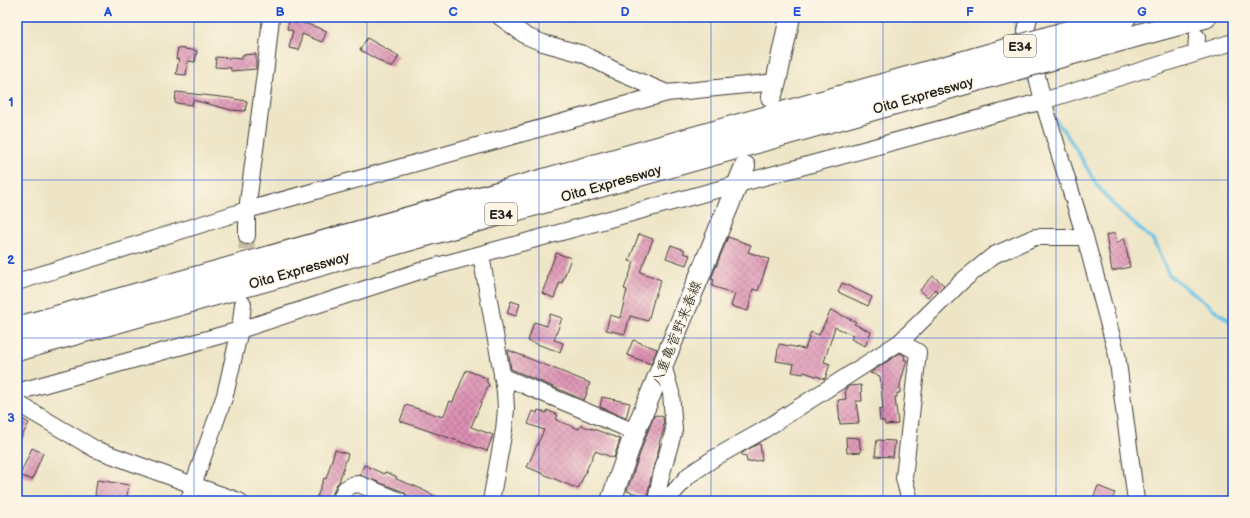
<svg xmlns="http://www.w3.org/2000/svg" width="1250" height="518" viewBox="0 0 1250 518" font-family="'Balsamiq Sans','Klee One',sans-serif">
	<defs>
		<pattern id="building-cross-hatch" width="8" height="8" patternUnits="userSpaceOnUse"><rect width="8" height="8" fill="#dc91b3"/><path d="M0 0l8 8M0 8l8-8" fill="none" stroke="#b27691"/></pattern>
	</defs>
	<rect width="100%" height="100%" fill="#fcf5e5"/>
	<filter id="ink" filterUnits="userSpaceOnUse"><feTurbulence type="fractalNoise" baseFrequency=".025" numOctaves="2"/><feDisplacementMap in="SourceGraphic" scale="8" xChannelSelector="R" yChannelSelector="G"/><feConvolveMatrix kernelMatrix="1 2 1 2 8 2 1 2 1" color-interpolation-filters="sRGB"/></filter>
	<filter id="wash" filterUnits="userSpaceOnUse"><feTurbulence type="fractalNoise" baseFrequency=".012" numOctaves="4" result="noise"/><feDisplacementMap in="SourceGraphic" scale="16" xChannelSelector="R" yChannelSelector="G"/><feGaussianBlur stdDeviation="0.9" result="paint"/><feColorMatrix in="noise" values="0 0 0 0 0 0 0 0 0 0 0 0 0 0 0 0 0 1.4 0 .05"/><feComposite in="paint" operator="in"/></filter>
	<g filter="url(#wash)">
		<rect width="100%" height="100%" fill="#eee5c6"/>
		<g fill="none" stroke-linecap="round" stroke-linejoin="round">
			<path stroke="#67c4e5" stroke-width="3.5" d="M1013 17 1018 40
				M1026 73 1028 79 1033 87
				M1056 120 1075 147 1096 184 1117 209 1153 240 1169 275 1231 322 1233 324"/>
		</g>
		<g id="blocks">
			<path fill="url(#building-cross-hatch)" d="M290 18 327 31 322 42 302 34 299 50 289 48 293 31 287 29Z
				M367 38 399 56 392 68 360 50Z
				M178 48 197 51 195 62 188 61 186 75 176 74 179 59H176Z
				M256 54V69L231 71V68L215 67 216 57 242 59V55Z
				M176 92 230 98 234 99 247 101 245 111 231 110 193 100 192 105 175 103Z
				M1115 233 1117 244 1124 237 1130 267 1112 271 1106 235Z
				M639 234 653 239 640 272 661 280 654 299 648 321 630 316 625 334 606 330 610 315 620 318 627 290 624 289 634 262 629 261Z
				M728 237 751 245 748 252 769 259 758 291 753 289 748 311 731 306 735 294 712 286 714 280 711 279Z
				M671 245 685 250 683 253 690 255 686 265 666 258Z
				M556 253 571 258 562 283 560 282 554 298 542 293 548 278 547 277Z
				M933 276 944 285 938 292 935 289 928 297 920 290Z
				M842 283 872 297 868 306 838 292Z
				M511 301 520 304 516 316 507 313Z
				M831 310 856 322 854 324 871 332 865 346 851 339 853 335 835 327 824 362 830 364 825 379 804 372 803 374 792 372 794 364 776 361 779 344 805 349 811 332 819 335Z
				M550 314 562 318 554 340 563 343 560 352 528 341 534 322 547 326Z
				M633 340 657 349 651 364 627 355Z
				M508 350 590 383 586 393H587L584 400 511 369Z
				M900 353 905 356 904 360H907L900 385V393H897V397H895L898 424 885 425 884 421H880L879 410 883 409 880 376 870 373Z
				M466 370 487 378V383L489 384 471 427 493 435 487 451 400 421 406 405 443 417 450 401 453 402Z
				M861 385 862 401H856L859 423 840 424 838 400 846 399 845 389 849 386Z
				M602 397 630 403 626 418 600 407Z
				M538 410 547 413V410L558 415 556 420 579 429 581 425 591 429V428L620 439 614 458 595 451 578 489 527 467 544 430 528 424 533 411 537 413Z
				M657 415 663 417 664 429 659 443 660 444 652 473 647 497 627 491 646 436 654 416Z
				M17 416 29 423 17 446Z
				M846 437 859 438 861 452 847 453Z
				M877 440 895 441 893 457 875 456Z
				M758 444H760L762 460 747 462 746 456 742 455V453Z
				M32 448 43 453 32 480 20 475Z
				M335 450 348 454 339 482 336 485 331 498 327 497 326 500 317 497 324 478 326 479Z
				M364 465 384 474 385 472 397 477 396 479 417 487 444 501H418L408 497 404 492 360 475Z
				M97 480 129 485 126 500 95 496Z
				M1098 486 1115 493 1111 501H1092Z"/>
		</g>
	</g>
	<g filter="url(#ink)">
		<use href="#blocks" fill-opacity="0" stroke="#3c3a36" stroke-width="1"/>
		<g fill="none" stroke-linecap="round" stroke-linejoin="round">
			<path stroke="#c4bda4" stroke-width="16" stroke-dasharray="16 8" stroke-linecap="butt" d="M245 274 247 236"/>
			<g stroke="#3c3a36" stroke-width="18">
				<path id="minor" d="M500 17 526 36 543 43 583 54 620 73 667 93
					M1029 17 1026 31 1043 101 1085 237 1117 355 1136 501
					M1196 53 1197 37
					M247 236V210L266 66 271 17
					M481 255 505 391 506 409 504 430 491 501
					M17 282 247 210 667 93 776 82
					M900 342 918 352 904 478 910 501
					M502 376 635 432
					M17 392 240 330 426 269 1043 101 1233 42
					M17 403 95 449 193 485 239 501
					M189 501 193 485 225 395 240 330 243 304
					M340 501 345 489 352 485 359 484 400 501
					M656 501 661 476 674 430 671 393 663 365
					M666 501 689 475 716 457 762 431 900 342 962 281 994 255 1035 237H1085"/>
			</g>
			<g stroke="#3c3a36" stroke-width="22">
				<path id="major" d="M771 97 776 82 790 17
					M611 501 635 432 745 166"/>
			</g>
			<g stroke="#3c3a36" stroke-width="24">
				<path id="highway" d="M1061 34 1125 17
					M1066 55 1205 17
					M17 328 978 58
					M17 350 984 78"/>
			</g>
			<use href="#minor" stroke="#fff" stroke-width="16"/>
			<use href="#major" stroke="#fff" stroke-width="20"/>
			<use href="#highway" stroke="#fff" stroke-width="22"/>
			<g stroke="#3c3a36" stroke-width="24" stroke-linecap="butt">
				<path id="highway-bridge" d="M978 58 1061 34
					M984 78 1066 55"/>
			</g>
			<use href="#highway-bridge" stroke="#fff" stroke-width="22"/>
		</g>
	</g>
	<path fill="none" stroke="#1d4ed8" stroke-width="1" stroke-opacity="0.55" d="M194 17V501M367 17V501M539 17V501M711 17V501M883 17V501M1056 17V501M17 180H1233M17 338H1233"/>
	<g text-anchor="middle" stroke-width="3" stroke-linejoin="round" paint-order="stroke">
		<g fill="#fcf5e5" stroke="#5f5d58" stroke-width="1">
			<rect x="1004" y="35" width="32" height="22" rx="3"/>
			<rect x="485" y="203" width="32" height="22" rx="3"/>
		</g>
		<g font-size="13" font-weight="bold" fill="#1c1c1c">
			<text x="1020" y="51">E34</text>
			<text x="501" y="219">E34</text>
		</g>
		<g font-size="14" fill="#1c1c1c" stroke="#fcf5e5">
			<text transform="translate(923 95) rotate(-16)" y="5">Oita Expressway</text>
			<text transform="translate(611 183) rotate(-16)" y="5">Oita Expressway</text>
			<text transform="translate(299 270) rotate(-16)" y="5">Oita Expressway</text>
			<text transform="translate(676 333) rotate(-68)" y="5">八重亀菅野来春線</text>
		</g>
	</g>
	<rect width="1250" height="518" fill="none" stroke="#fcf5e5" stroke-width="44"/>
	<rect x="22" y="22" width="1206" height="474" fill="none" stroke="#1d4ed8" stroke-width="1.5"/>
	<g font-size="13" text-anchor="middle" font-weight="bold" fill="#1d4ed8">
		<text x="108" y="16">A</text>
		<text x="280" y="16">B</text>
		<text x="453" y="16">C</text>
		<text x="625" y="16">D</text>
		<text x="797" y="16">E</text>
		<text x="970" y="16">F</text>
		<text x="1142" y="16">G</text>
		<text x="11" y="106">1</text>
		<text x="11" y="264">2</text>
		<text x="11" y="422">3</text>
	</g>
</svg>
